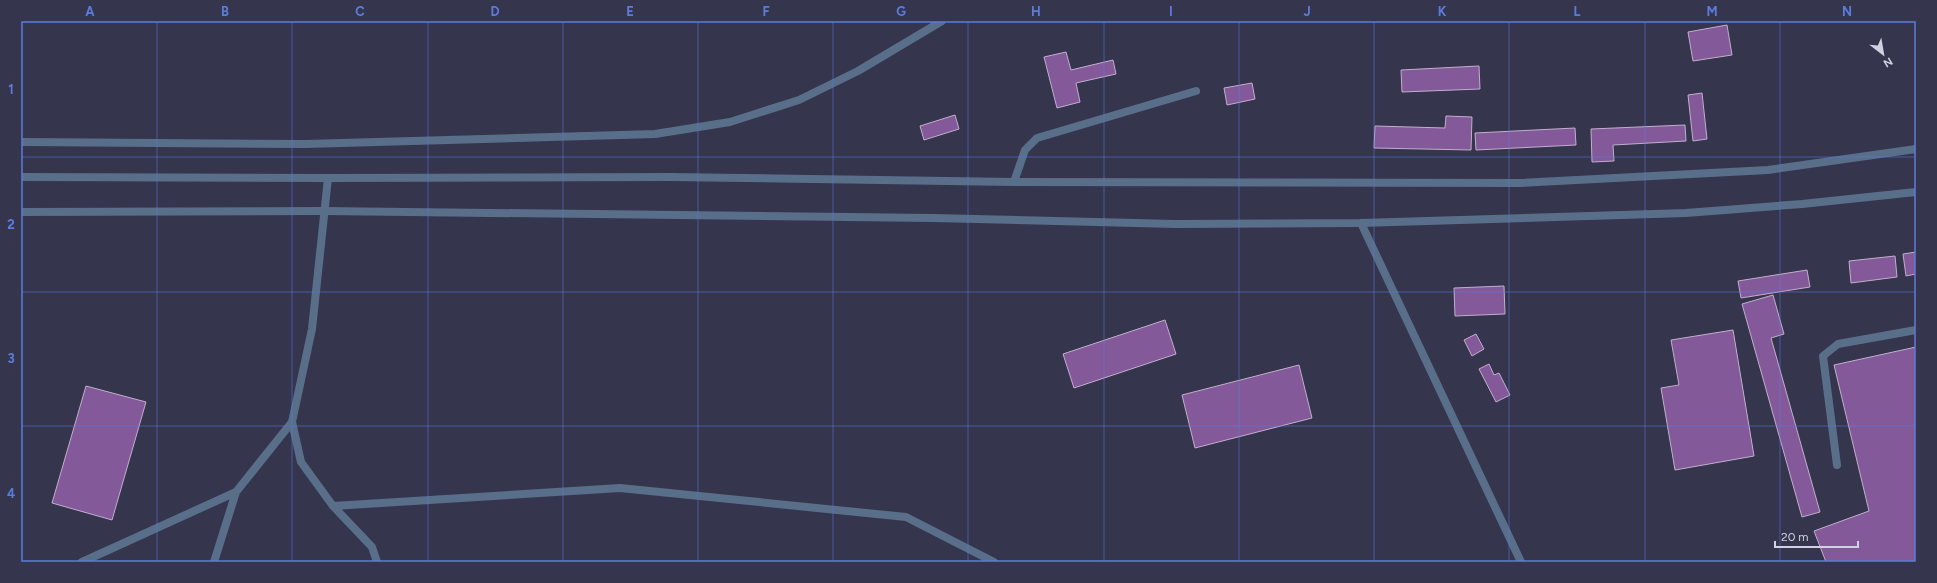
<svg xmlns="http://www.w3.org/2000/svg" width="1937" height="583" viewBox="0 0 1937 583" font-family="Figtree,sans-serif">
	<rect width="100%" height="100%" fill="#35354e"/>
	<path fill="#84599a" stroke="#c2afcc" d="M1727 25 1732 55 1693 61 1688 32Z
		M1066 52 1071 70 1113 60 1116 74 1076 83 1080 102 1057 108 1044 57Z
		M1479 66 1480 89 1402 92 1401 70Z
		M1252 83 1255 99 1227 105 1224 88Z
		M1702 93 1707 139 1693 141 1688 95Z
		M955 115 959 129 924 140 920 126Z
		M1446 116 1472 117 1471 150 1374 148 1375 126 1445 128Z
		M1685 125 1686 141 1613 145 1614 161 1592 162 1591 129Z
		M1575 128 1576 145 1476 150 1475 133Z
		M1916 252V274L1906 276 1903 254Z
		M1895 256 1897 277 1851 283 1849 261Z
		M1807 270 1810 287 1741 298 1738 281Z
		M1504 286 1505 314 1455 316 1454 288Z
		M1773 295 1784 334 1771 338 1820 512 1802 517 1742 304Z
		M1165 320 1176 354 1074 388 1063 354Z
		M1733 330 1754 456 1675 470 1661 388 1679 385 1671 340Z
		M1476 334 1484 349 1472 356 1464 340Z
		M1916 347V562H1826L1814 531 1869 511 1834 365Z
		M1489 364 1494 375 1499 373 1510 395 1496 402 1479 369Z
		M1299 365 1312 418 1195 448 1182 395Z
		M86 386 146 402 112 520 52 503Z"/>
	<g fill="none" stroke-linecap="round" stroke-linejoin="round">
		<path stroke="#596e89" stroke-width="8" d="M328 178 312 329 292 422 301 462 333 506 372 547 377 562
			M1014 182 1025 150 1037 138 1196 91
			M1837 465 1823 356 1838 344 1916 330
			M333 506 620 488 906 517 994 562
			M82 562 236 492
			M214 562 236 492 292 422"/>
		<path stroke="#596e89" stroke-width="8" d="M21 142 306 144 655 134 730 122 799 100 858 71 942 21
			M1361 223 1521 562"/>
		<path stroke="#596e89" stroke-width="8" d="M21 177 328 178 670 177 1014 182 1519 183 1768 170 1916 149
			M21 212 324 211 933 218 1175 224 1361 223 1686 213 1802 204 1916 192"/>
	</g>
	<path fill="none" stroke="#5c7cdb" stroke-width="1" stroke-opacity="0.55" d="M157 21V562M292 21V562M428 21V562M563 21V562M698 21V562M833 21V562M968 21V562M1104 21V562M1239 21V562M1374 21V562M1509 21V562M1645 21V562M1780 21V562M21 157H1916M21 292H1916M21 426H1916"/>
	<rect width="1937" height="583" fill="none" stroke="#35354e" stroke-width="44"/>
	<g transform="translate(1883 54) rotate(149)" stroke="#35354e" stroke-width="3" paint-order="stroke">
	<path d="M0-3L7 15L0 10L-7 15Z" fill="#d0d1e1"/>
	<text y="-6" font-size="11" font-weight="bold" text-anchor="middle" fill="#d0d1e1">N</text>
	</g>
	<path d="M1775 541v6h83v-6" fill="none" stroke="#d0d1e1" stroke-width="2"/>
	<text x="1781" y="541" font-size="12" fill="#d0d1e1" stroke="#35354e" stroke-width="3" paint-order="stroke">20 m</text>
	<rect x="22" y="22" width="1893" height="539" fill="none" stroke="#5c7cdb" stroke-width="1.5"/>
	<g font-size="13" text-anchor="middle" font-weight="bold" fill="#5c7cdb">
		<text x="90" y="16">A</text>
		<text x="225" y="16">B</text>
		<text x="360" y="16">C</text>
		<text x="495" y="16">D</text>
		<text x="630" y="16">E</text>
		<text x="766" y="16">F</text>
		<text x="901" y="16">G</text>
		<text x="1036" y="16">H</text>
		<text x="1171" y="16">I</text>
		<text x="1307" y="16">J</text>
		<text x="1442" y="16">K</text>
		<text x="1577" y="16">L</text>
		<text x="1712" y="16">M</text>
		<text x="1847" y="16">N</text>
		<text x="11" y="94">1</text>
		<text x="11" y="229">2</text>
		<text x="11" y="363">3</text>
		<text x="11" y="498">4</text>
	</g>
</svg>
